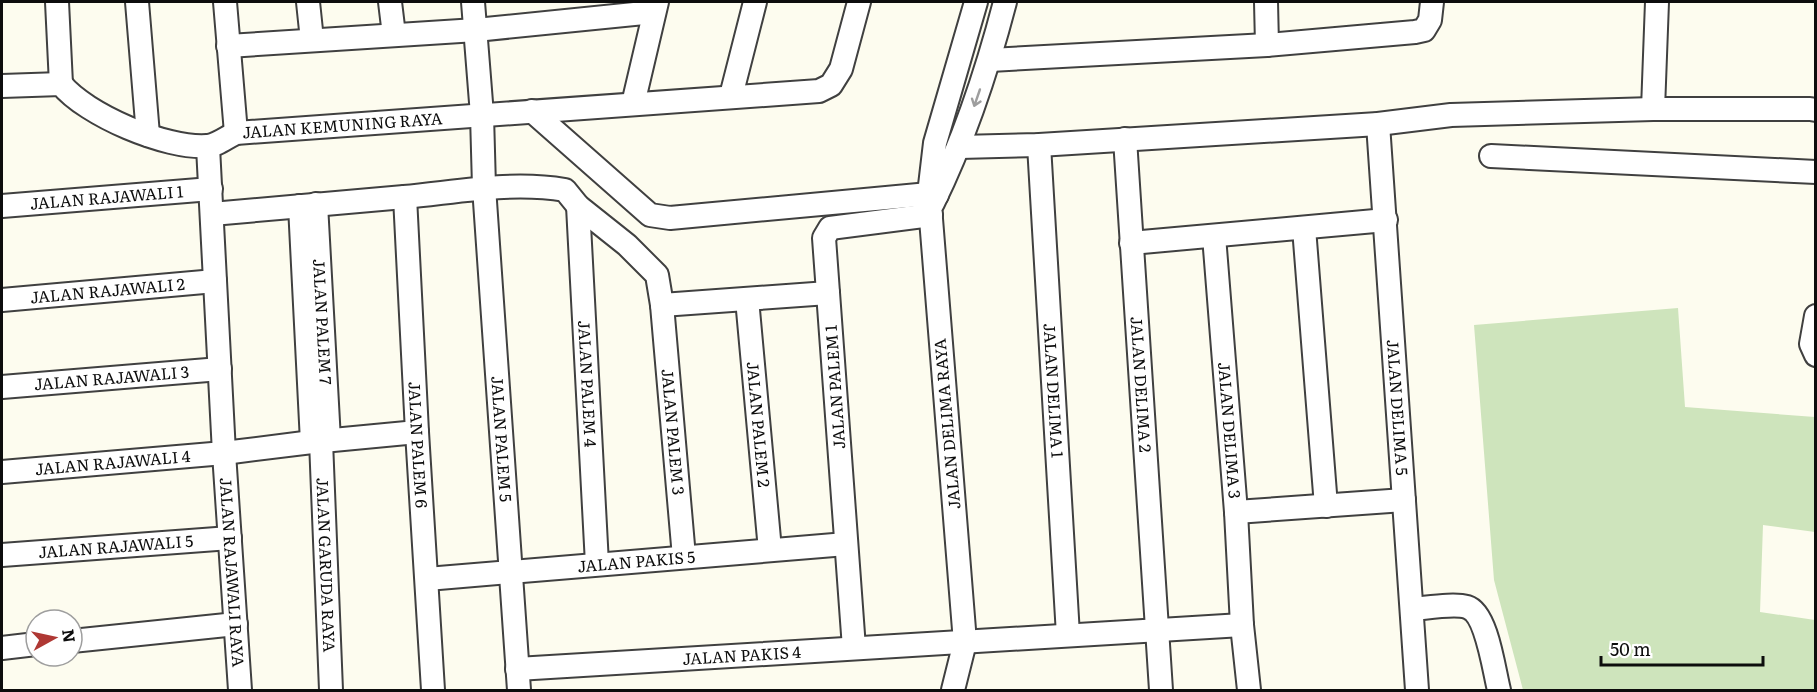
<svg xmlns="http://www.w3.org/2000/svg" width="1817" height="692" viewBox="0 0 1817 692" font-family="Literata,serif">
	<rect width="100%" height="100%" fill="#fdfcef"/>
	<path fill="#cee4bc" d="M1678 308 1685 407 1815 417V532L1763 525 1760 612 1815 620V690H1523L1494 580 1474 325Z"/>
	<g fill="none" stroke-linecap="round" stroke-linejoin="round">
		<g stroke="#404040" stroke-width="26">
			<g id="street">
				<path d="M57 2 61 84"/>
				<path d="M137 2 148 135"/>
				<path d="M225 2 236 133"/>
				<path d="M308 2 312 40"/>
				<path d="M390 2 394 35"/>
				<path id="s1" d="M473 2 482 115 484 187 519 690"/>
				<path d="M1266 2 1267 45"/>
				<path d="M228 46 476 30 654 12"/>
				<path d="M990 60 1267 45 1415 32 1424 30 1430 20 1432 2"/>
				<path id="s2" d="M2 86 61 84C86 115 166 149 207 146 216 146 227 137 236 133L819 91 831 85 841 69 859 2"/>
				<path d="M731 96 755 2"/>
				<path d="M633 104 657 2"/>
				<path d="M1653 109 1657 2"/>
				<path d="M532 111 650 215 670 218 929 194 937 195"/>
				<path id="s3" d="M1378 124 1417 690"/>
				<path id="s4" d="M1125 139 1161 690"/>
				<path id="s5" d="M1039 145 1068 635"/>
				<path id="s6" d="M208 147 224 453 240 690"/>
				<path d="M960 147 1039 145 1378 124 1451 115 1653 109H1810L1816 110"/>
				<path d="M1491 156 1816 172"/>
				<path id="s7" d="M405 197 417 432 433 690"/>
				<path d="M933 203C965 138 987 71 1005 2"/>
				<path id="s8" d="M316 204 329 440"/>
				<path id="s9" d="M2 206 211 189"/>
				<path d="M300 206 312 442"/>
				<path id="s10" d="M578 206 597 564"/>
				<path id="s11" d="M212 214C276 208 340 203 404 197 458 192 511 181 565 190L578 206 627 245 657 275 662 305 684 557"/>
				<path d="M1304 228 1326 506"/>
				<path id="s12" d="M1214 236 1236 512 1242 625 1249 690"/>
				<path d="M1131 243 1386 220"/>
				<path id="s13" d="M747 299 770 550"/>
				<path id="s14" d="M2 300 215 281"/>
				<path d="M662 305 828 293"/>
				<path d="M1816 316 1811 344 1816 355"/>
				<path id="s15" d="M2 387 220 369"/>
				<path id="s16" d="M321 441 331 690"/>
				<path id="s17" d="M2 472 224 453 312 442 417 432"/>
				<path d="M1236 512 1404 500"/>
				<path id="s18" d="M2 555 230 538"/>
				<path id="s19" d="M427 579 846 544"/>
				<path d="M1412 609C1426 608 1454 603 1467 607 1487 613 1494 671 1499 690"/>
				<path d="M72 641 236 624"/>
				<path d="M2 648 36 644"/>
				<path d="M854 648 824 238 830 228 931 215"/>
				<path id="s20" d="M517 669 1242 625"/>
				<path d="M953 690 965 642 929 194 935 143 976 2"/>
			</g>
		</g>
		<use href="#street" stroke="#fff" stroke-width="22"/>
	</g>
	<defs><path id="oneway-shaft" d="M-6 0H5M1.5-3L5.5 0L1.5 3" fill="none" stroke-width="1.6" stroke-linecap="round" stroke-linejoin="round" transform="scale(1.5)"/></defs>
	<use stroke="#9e9e9e" href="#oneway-shaft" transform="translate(977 98) rotate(109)"/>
	<g text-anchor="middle" stroke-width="6" stroke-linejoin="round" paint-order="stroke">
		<g font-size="16" fill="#0d0d0d" stroke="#fff">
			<text dy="6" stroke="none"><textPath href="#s2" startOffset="360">JALAN KEMUNING RAYA</textPath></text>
			<text dy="6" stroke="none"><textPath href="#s9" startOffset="105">JALAN RAJAWALI 1</textPath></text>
			<text dy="6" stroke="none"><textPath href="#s14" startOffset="106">JALAN RAJAWALI 2</textPath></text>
			<text dy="6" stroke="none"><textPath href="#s8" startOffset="118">JALAN PALEM 7</textPath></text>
			<text dy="6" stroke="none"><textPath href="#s15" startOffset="110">JALAN RAJAWALI 3</textPath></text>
			<text dy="6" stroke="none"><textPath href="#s10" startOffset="178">JALAN PALEM 4</textPath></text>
			<text dy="6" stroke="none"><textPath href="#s4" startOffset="246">JALAN DELIMA 2</textPath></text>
			<text transform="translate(835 387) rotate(-94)" y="6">JALAN PALEM 1</text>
			<text dy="6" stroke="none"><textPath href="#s5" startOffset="246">JALAN DELIMA 1</textPath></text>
			<text dy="6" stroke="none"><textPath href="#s3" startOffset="284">JALAN DELIMA 5</textPath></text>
			<text dy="6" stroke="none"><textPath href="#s13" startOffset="126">JALAN PALEM 2</textPath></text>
			<text transform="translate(947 424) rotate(-95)" y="6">JALAN DELIMA RAYA</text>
			<text dy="6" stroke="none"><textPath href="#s12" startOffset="195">JALAN DELIMA 3</textPath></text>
			<text dy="6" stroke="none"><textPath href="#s11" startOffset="638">JALAN PALEM 3</textPath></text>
			<text dy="6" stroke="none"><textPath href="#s1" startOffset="438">JALAN PALEM 5</textPath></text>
			<text dy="6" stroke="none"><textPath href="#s7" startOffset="248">JALAN PALEM 6</textPath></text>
			<text dy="6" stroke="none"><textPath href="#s17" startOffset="111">JALAN RAJAWALI 4</textPath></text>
			<text dy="6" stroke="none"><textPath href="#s18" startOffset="114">JALAN RAJAWALI 5</textPath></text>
			<text dy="6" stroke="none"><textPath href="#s19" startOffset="210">JALAN PAKIS 5</textPath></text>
			<text dy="6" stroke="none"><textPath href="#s16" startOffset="124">JALAN GARUDA RAYA</textPath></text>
			<text dy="6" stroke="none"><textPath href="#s6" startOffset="426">JALAN RAJAWALI RAYA</textPath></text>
			<text dy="6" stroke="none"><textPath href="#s20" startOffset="225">JALAN PAKIS 4</textPath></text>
		</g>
	</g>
	<rect width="1817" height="692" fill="none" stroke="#0d0d0d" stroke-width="6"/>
	<g transform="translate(54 638) rotate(82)"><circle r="28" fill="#ffffff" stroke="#9e9e9e" stroke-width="1.5"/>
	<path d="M0-4.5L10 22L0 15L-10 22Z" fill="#af3834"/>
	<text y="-9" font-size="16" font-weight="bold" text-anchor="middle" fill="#0d0d0d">N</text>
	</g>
	<path d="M1601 656v9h162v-9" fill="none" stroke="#0d0d0d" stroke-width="3"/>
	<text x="1610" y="656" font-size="18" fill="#0d0d0d" stroke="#ffffff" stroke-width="4.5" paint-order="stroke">50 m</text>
</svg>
